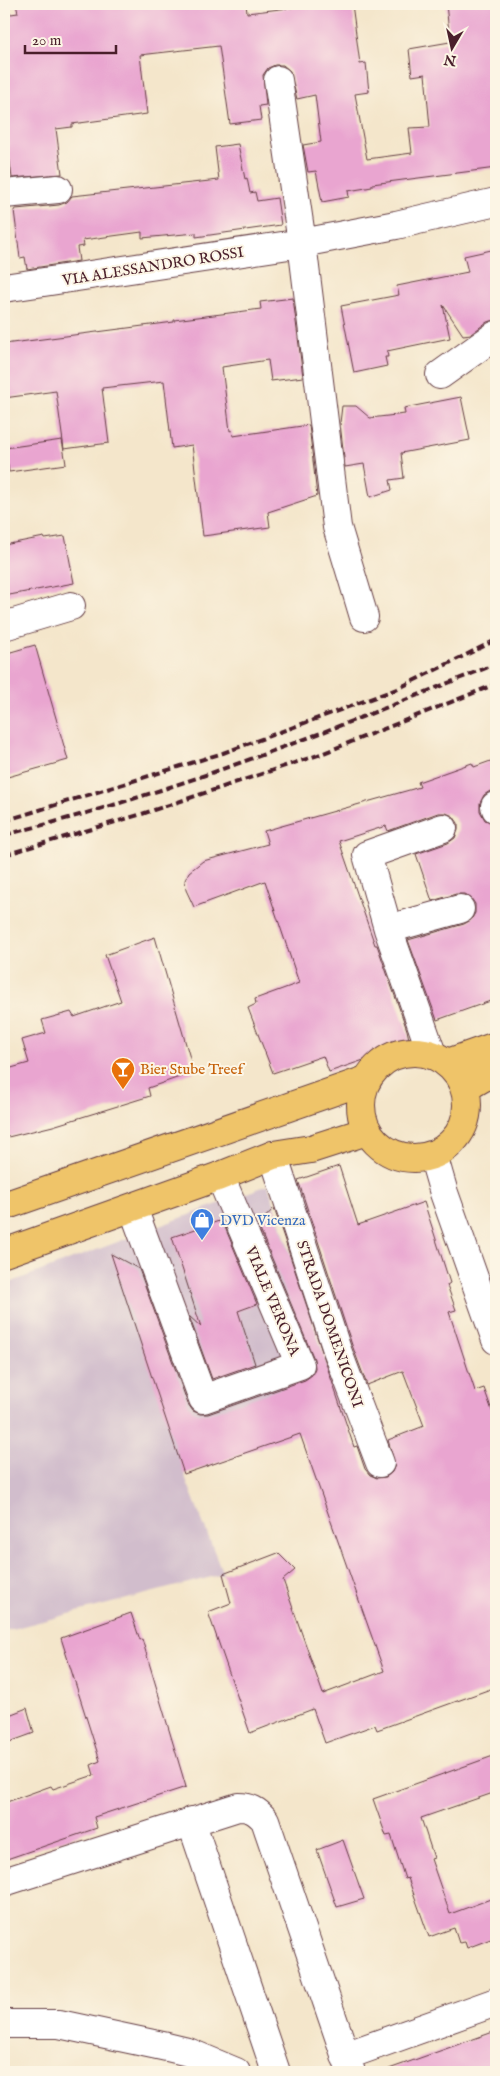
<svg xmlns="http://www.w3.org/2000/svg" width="500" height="2076" viewBox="0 0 500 2076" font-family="'IM FELL English',serif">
	<rect width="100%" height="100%" fill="#fcf5e5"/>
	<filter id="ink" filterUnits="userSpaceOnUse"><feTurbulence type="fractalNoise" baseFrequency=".02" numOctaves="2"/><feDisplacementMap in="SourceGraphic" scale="10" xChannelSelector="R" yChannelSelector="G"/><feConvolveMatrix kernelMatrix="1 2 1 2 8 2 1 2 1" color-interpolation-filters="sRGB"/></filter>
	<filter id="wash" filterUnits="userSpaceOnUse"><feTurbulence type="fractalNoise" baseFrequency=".0096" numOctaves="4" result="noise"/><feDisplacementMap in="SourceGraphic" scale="20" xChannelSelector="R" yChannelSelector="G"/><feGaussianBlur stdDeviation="1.12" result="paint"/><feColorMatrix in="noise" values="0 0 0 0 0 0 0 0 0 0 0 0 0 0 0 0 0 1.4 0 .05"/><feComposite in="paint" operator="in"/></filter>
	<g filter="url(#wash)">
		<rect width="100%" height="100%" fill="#f4e6cb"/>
		<path fill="#d1bdcc" d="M268 1185 345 1418 184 1474 223 1574 4 1631V1285Z"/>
		<g id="blocks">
			<path fill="#e9a5d0" d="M16 4H246L247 13 297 7V4H352L360 64 366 63 369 92 355 94 367 159 412 153 409 128 430 127 425 74 412 76 409 49 450 42 446 4H496V168L372 184V187L348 191 349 197 322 202 316 171 308 172 303 145 321 142 315 95 297 99 290 71 283 65H275L268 68 263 75 266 105 259 106 261 120 230 124 219 46 140 55 147 114 72 124V127L56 129 62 174 12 178 4 117V15L18 13Z
				M238 144 245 179 247 178 250 193 255 192 257 201 277 198 281 225 196 237V233L142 238V232L83 240 84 246 77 247 79 261 27 269 25 257 20 258 14 210 16 209 59 205 67 202 72 196 219 180 215 147Z
				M496 249V320L487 322 471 334 463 335 443 305 450 338 387 351 388 357H385L387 366 354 373 341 306 399 295 397 286 468 272 464 256Z
				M293 298 303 377 271 381 268 360 222 367 230 431 232 430 233 436 309 425 317 496 268 512 270 527 203 536 192 445 172 448 164 381 102 388 109 443 64 449 56 391 4 398V344L174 322V320L261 309 260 302Z
				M461 397 470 440 401 453 404 478 390 480 392 490 370 497 364 464 345 467 340 423 342 406H356L370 418 405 414 404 408Z
				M62 440 66 464 9 472 5 448Z
				M65 536 74 583 4 596V545L44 537 45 539Z
				M35 645 68 760 4 778V654Z
				M496 759V791H490L484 795 480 803V811L485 820 496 824V999L437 1020 408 940 464 924 471 920 475 913V904L471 898 464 894H456L432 901 416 854 448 843 455 838 458 830V823L453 816 446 813H438L388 831 386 826 339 841 375 945H377L407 1030 410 1044 329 1072 323 1056 273 1073 248 1008 256 1004 255 999 299 983 265 881 194 907 186 890 185 880 189 872 203 861 268 844 264 831 420 787 418 782 472 763 474 767Z
				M155 937 194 1072 148 1088 150 1096 53 1126 4 1138V1070L29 1063 22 1040 46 1033 42 1020 71 1012 74 1017 121 1001 105 955Z
				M339 1166 358 1225 424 1202 450 1283 447 1285 456 1310 449 1312 475 1391 484 1388 496 1422V1687L377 1730 375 1725 325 1743 313 1709 250 1733 208 1612 231 1603 223 1574 278 1553 295 1570 283 1580 323 1694 384 1671 300 1434 184 1474 111 1254 139 1269 188 1404 193 1411 200 1414H208L305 1380 312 1375 315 1368 314 1359 258 1225 274 1208 354 1447 357 1446 365 1469 370 1475 377 1478 386 1477 392 1472 395 1465 388 1440 424 1426 403 1371 367 1385 352 1345 298 1180Z
				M222 1220 257 1304 238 1311 255 1364 212 1379 189 1316 201 1327 172 1237Z
				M131 1613 140 1640 142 1639 186 1787 94 1817 97 1828 4 1860V1803L51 1786 53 1789 94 1775 91 1765 100 1761 61 1638Z
				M27 1708 34 1733 4 1744V1717Z
				M496 1755V1792L421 1818 434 1858 431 1859 450 1914 496 1897V1937L467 1948 465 1942 459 1943 454 1928 429 1937 408 1878 405 1879 391 1835 386 1836 373 1799Z
				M343 1840 364 1899 337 1907 317 1850Z
				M496 2031V2072H390L389 2069Z"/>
		</g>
	</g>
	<g filter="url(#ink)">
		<use href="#blocks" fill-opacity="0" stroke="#643d43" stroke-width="1"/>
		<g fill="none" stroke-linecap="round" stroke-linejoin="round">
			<g stroke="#643d43" stroke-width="30">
				<path id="minor" d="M278 80 302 243 337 527 364 617
					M4 194 58 189
					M4 288 302 243 396 225 496 202
					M440 375 496 335
					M4 626 71 606
					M495 806 496 809
					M388 929 460 909
					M432 1054 388 929 367 855 443 828
					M273 1155 337 1350 380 1463
					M433 1155 444 1193 496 1340
					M133 1208 203 1399 300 1365 220 1176
					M191 1821 276 2072
					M4 1882 238 1807C250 1807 256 1810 265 1820L351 2072
					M4 2024H59L167 2047 188 2052 236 2072
					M345 2056 496 2002"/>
			</g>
			<g stroke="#643d43" stroke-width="30">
				<path id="major" d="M361 1105a53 53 0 1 1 106 0a53 53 0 1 1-106 0Z
					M448 1063 496 1046
					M465 1088 496 1070
					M4 1206 366 1080
					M4 1253 220 1176 273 1155 311 1149 367 1131"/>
			</g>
			<use href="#minor" stroke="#fff" stroke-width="28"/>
			<use href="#major" stroke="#efc469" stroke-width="28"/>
			<path stroke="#4a1f2b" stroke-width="4" stroke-dasharray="8 4" stroke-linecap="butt" d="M4 821 223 753 397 689 496 640
				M4 835C173 794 335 728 496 664
				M4 855 142 814 321 754 496 684"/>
		</g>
	</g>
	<defs>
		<g id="bar-pin" transform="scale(1.25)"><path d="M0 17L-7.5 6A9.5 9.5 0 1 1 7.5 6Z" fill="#e8710a" stroke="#fcf5e5"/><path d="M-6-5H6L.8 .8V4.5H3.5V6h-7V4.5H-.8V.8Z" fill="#fff"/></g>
		<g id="shop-pin" transform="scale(1.25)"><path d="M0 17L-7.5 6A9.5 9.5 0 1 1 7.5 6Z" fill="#3f7fe0" stroke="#fcf5e5"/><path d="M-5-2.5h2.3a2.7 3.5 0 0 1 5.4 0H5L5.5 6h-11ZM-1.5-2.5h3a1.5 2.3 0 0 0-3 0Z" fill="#fff"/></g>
	</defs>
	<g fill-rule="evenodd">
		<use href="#bar-pin" x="123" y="1069"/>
		<use href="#shop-pin" x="202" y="1220"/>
	</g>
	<g text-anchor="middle" stroke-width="4" stroke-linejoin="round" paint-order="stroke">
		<g font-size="15" fill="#4a1f2b" stroke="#fcf5e5">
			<text transform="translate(153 266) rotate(-9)" y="5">VIA ALESSANDRO ROSSI</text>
			<text transform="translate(273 1301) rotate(67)" y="5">VIALE VERONA</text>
			<text transform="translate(330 1324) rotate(71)" y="5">STRADA DOMENICONI</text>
		</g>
		<g font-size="15" fill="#c56008" stroke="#fcf5e5" text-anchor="start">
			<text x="140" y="1074">Bier Stube Treef</text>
		</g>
		<g font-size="15" fill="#366cbe" stroke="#fcf5e5" text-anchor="start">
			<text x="220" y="1225">DVD Vicenza</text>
		</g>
	</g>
	<rect width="500" height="2076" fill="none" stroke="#fcf5e5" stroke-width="20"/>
	<g transform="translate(452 48) rotate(189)" stroke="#fcf5e5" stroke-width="4" paint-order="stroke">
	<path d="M0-4L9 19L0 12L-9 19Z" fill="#4a1f2b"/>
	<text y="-8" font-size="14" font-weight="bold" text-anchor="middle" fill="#4a1f2b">N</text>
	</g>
	<path d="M25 45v8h91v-8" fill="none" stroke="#4a1f2b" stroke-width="2.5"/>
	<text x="32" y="45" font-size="15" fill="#4a1f2b" stroke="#fcf5e5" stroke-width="4" paint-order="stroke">20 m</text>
</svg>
